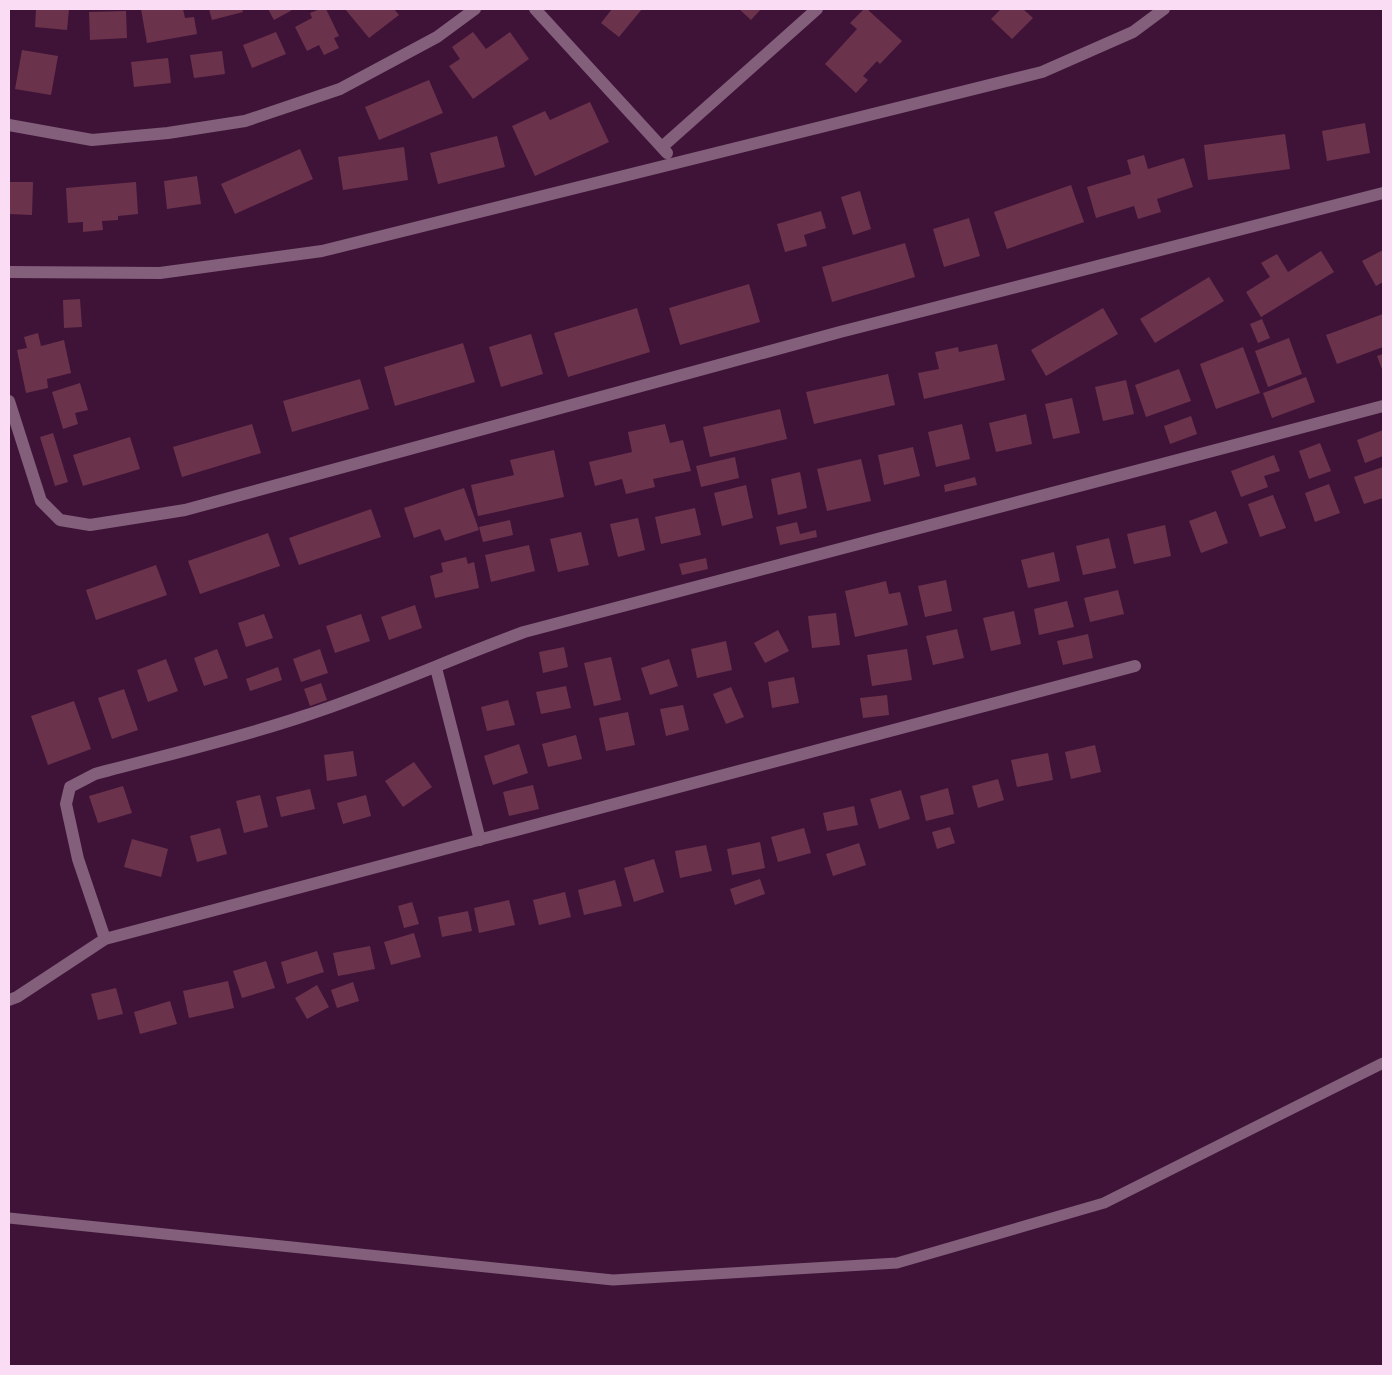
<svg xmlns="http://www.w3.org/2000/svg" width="1392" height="1375" viewBox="0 0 1392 1375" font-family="'Golos Text',sans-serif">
	<rect width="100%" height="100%" fill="#3f1338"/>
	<path fill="#6b324b" d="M36 9H69L67 30 35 27Z
		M141 9H183L185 18 194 17 197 34 147 43Z
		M209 9H242L243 12 212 20Z
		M268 9H294L274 20Z
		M320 9H326L339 36 334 38 339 48 324 55 319 45 307 51 295 27 312 18 310 13Z
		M345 9H394L399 15 369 38Z
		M612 9H642L619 37 601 23Z
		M739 9H761L751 20Z
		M864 9H867L902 41 880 64 877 61 863 76 868 80 856 93 825 64 857 29 850 23Z
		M1001 9H1023L1033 18 1012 39 991 19Z
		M126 11 127 38 90 40 89 12Z
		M276 32 286 54 252 68 243 45Z
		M473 32 486 49 510 32 529 59 473 99 449 66 460 59 452 47Z
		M22 50 58 56 51 95 15 89Z
		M222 51 225 74 194 78 190 55Z
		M168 58 171 83 134 87 131 62Z
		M429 80 443 113 379 140 365 107Z
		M590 102 609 142 535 176 512 126 545 111 550 120Z
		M1365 123 1370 153 1327 161 1322 131Z
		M1285 134 1290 169 1208 180 1204 145Z
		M497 136 505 167 438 184 430 153Z
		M404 147 408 180 343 190 338 157Z
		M300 149 313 179 235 214 221 184Z
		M1144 155 1148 169 1184 158 1193 187 1157 199 1161 212 1138 219 1134 206 1096 218 1087 187 1131 174 1127 160Z
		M197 176 201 204 167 209 164 181Z
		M9 182H33L32 215 9 214Z
		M136 182 138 214 118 216V220L102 221 103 230 83 232V222L68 223 66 188Z
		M1071 185 1084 222 1007 249 994 212Z
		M860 191 871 229 853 235 841 197Z
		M821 211 826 228 804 235 807 246 785 252 777 224Z
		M969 218 980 256 944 267 933 229Z
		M905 243 915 277 832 302 822 267Z
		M1383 250V282L1376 286 1362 261Z
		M1321 251 1334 272 1261 317 1246 292 1270 277 1261 263 1277 254 1288 272Z
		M1209 277 1224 301 1155 343 1140 319Z
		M749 284 760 322 680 345 669 308Z
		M80 299 82 327 64 328 63 300Z
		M637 308 650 352 568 377 554 333Z
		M1103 308 1118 334 1046 376 1031 350Z
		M1383 314V347L1337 364 1326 335Z
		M1262 319 1270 338 1258 343 1250 324Z
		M38 333 41 346 64 340 71 373 47 379 48 388 26 393 17 350 27 348 24 337Z
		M531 334 543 374 501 387 489 347Z
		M1289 338 1302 374 1268 387 1255 351Z
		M463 343 475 382 395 406 384 367Z
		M997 344 1005 380 924 399 918 373 939 369 935 352 958 347 959 352Z
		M1243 347 1260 393 1216 409 1200 364Z
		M1383 354V372L1377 356Z
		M1179 369 1191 401 1146 417 1135 385Z
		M888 374 895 405 814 424 806 392Z
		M1306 377 1315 402 1272 418 1263 393Z
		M360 379 369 409 292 432 283 401Z
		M1126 380 1134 414 1103 421 1095 387Z
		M80 383 88 410 75 413 78 424 63 429 52 392Z
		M1072 398 1080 433 1053 439 1045 404Z
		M780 409 787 439 710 457 703 427Z
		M1026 414 1032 444 996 452 989 423Z
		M1191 416 1197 434 1170 444 1164 426Z
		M252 424 261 453 182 477 173 447Z
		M665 424 670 443 683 440 691 471 653 479 655 487 626 494 622 479 595 486 589 462 632 452 628 432Z
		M962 424 970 459 936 467 928 432Z
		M1383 430V456L1365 463 1357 440Z
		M53 433 68 482 55 486 40 437Z
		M130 437 140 469 83 486 73 455Z
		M1320 443 1331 471 1309 479 1299 451Z
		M913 447 920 476 884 485 878 455Z
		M554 450 564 497 478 516 471 485 514 475 510 460Z
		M1274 455 1280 471 1264 476 1268 487 1241 497 1231 471Z
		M735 457 739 478 701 487 696 466Z
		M861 459 871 501 827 511 817 469Z
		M1383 467V498L1364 504 1354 477Z
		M800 472 807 508 778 515 771 479Z
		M975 477 977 485 945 492 944 485Z
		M1329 484 1340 513 1315 522 1305 493Z
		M746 485 753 518 722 526 714 493Z
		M464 488 479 530 445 541 440 529 414 538 404 508Z
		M1273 495 1286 528 1260 537 1248 504Z
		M695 508 701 535 661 544 655 517Z
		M371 509 381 537 299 565 289 538Z
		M1216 511 1228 543 1201 553 1189 521Z
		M638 518 645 550 618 557 610 524Z
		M510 520 513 535 483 542 479 527Z
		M797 522 800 534 816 530 817 537 780 545 776 527Z
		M1165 525 1171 556 1134 564 1127 534Z
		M581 532 589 565 558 572 550 539Z
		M268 533 280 566 200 594 188 561Z
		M1109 538 1116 568 1083 575 1076 546Z
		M529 545 535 571 491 582 485 555Z
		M1054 552 1060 581 1028 588 1021 560Z
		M466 557 468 564 474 562 479 588 435 598 430 576 443 572 441 563Z
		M706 558 708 569 682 575 679 564Z
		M156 565 167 595 96 620 86 590Z
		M946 580 952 611 925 617 918 586Z
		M886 581 889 594 900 592 908 625 855 637 845 591Z
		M1118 590 1124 614 1090 622 1084 598Z
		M1067 601 1074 627 1039 635 1034 609Z
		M415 605 422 628 389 640 381 617Z
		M1014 611 1021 644 991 651 983 618Z
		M836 613 840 645 812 648 808 616Z
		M264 614 273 638 246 647 238 623Z
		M361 614 370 641 335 653 326 626Z
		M957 629 964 658 933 665 926 636Z
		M778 630 789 651 765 663 754 643Z
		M1088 634 1093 658 1063 665 1057 641Z
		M726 641 732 670 697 678 691 649Z
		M564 647 568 667 543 673 539 652Z
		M217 649 228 678 204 686 194 658Z
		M320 649 328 673 301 682 293 659Z
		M907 649 912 680 872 686 867 655Z
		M611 657 621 700 594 706 584 663Z
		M166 659 178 691 148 702 137 670Z
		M669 659 678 686 650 695 641 668Z
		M278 667 282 680 250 691 246 679Z
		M794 677 799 703 772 708 768 682Z
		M321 683 327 700 310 706 304 689Z
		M566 686 571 708 541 714 536 692Z
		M731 687 744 717 726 724 713 694Z
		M124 689 138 730 112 739 98 698Z
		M887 695 889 715 863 718 860 698Z
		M508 700 515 725 487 731 481 707Z
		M74 701 91 749 48 765 31 716Z
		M683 705 689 730 666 736 660 709Z
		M628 712 635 745 606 751 599 718Z
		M576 735 582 759 548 767 542 744Z
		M519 744 528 773 493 785 484 756Z
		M1095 745 1101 772 1071 779 1065 752Z
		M353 751 357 776 327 781 324 755Z
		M1048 753 1053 780 1017 787 1011 760Z
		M414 762 432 787 403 807 385 781Z
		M998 779 1004 800 978 808 972 786Z
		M533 785 539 809 509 816 503 792Z
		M123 786 132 813 98 823 89 796Z
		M948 788 954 814 926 821 920 796Z
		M310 789 315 809 281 817 276 797Z
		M901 790 910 819 879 829 870 799Z
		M260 795 268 827 244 833 236 801Z
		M366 795 371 816 343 824 337 803Z
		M854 806 858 825 827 831 823 813Z
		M950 827 955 843 937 849 932 832Z
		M220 828 227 854 197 862 190 836Z
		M804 828 811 853 778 862 771 837Z
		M132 839 168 849 161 877 124 867Z
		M760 842 765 868 732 875 727 849Z
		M859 843 866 865 833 876 826 854Z
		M706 845 712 871 680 878 675 851Z
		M654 859 664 892 634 902 624 868Z
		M760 879 765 894 735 905 730 889Z
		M615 880 622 906 584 915 578 890Z
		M565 892 571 917 539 925 533 900Z
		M509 900 515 925 479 933 474 908Z
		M412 902 419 924 404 928 398 906Z
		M468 911 472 931 442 937 438 917Z
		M414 933 421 957 391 965 384 942Z
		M370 946 375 969 338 976 333 953Z
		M317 951 324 972 287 984 281 962Z
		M266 961 275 988 242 998 233 971Z
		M228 981 234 1008 189 1018 183 991Z
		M353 982 359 1001 337 1008 331 990Z
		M317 985 329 1007 307 1019 295 998Z
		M116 988 123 1014 98 1020 91 994Z
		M170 1001 177 1024 140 1034 134 1012Z"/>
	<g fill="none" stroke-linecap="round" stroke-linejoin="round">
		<path stroke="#835f7b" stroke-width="11" d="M9 1218 613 1280 897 1263 1104 1203 1383 1063"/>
		<path stroke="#835f7b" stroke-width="12" d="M535 9 667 153
			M9 125 92 140 168 133 245 121 340 89 437 37 475 9
			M662 147 817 9
			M9 272 160 273 322 251 1042 72 1133 32 1164 9
			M9 401 41 501 60 520 90 525 185 510 840 332 1383 193
			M436 668 480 840
			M105 939 78 859 66 804 70 787 95 774C165 755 236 739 304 716 379 692 450 659 524 632L1383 406
			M9 1000 17 997 105 939 1135 666"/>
	</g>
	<rect width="1392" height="1375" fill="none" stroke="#faddf4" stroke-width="20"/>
</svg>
